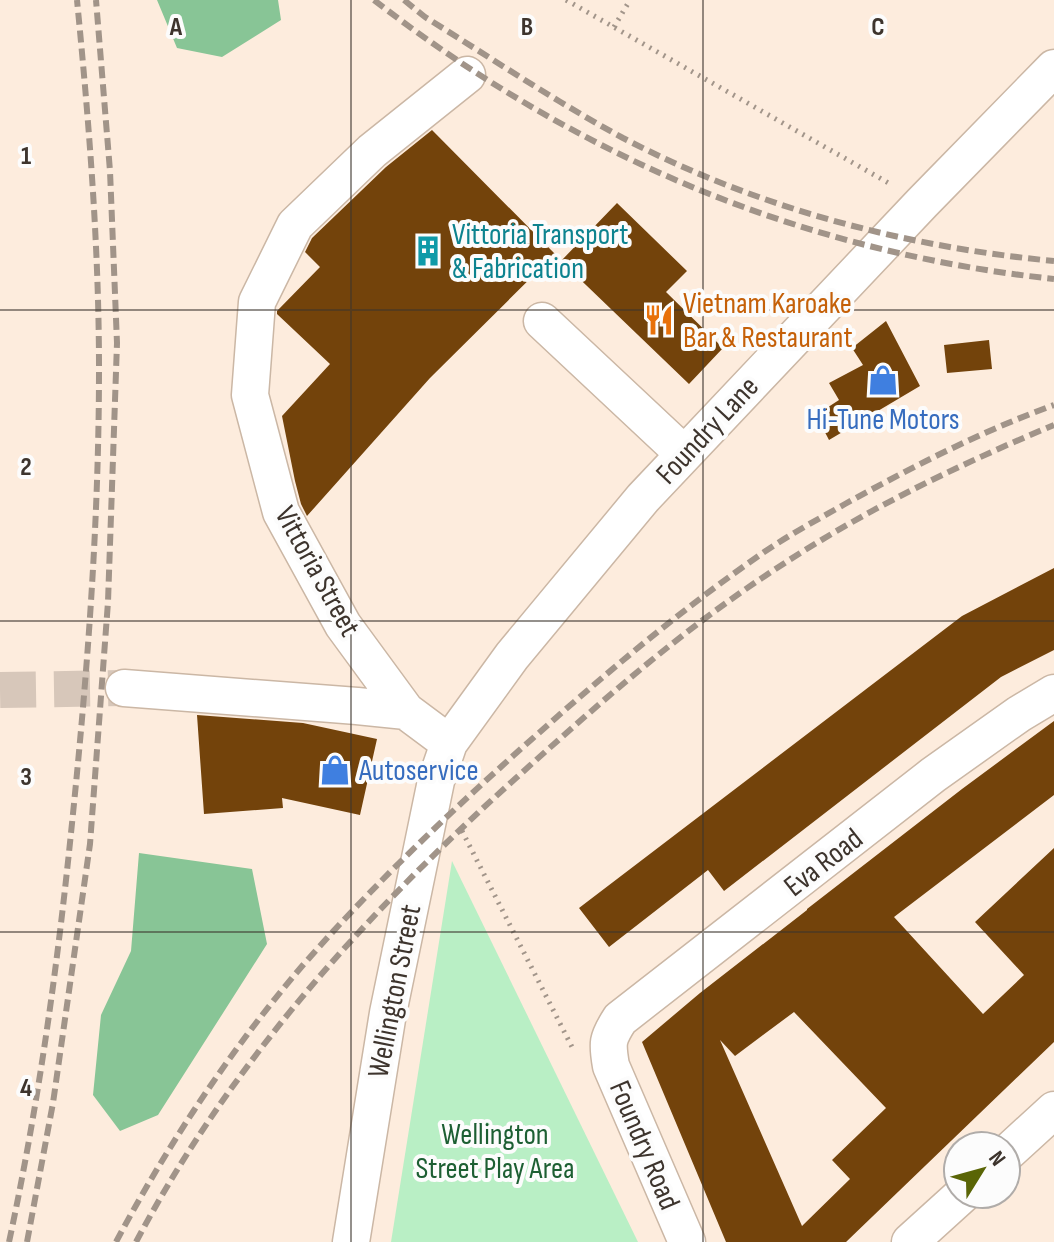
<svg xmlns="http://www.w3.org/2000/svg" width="1054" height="1242" viewBox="0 0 1054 1242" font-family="'Sofia Sans Condensed',sans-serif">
	<rect width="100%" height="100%" fill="#fdecdd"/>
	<path fill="#b9efc5" d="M452 861 638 1242H391Z"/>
	<path fill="#88c596" d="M157 0H278L281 20 222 57 177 48Z
		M139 853 252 869 267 944 158 1115 120 1131 93 1095 101 1015 131 951Z"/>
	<path fill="#73430b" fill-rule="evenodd" d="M432 130 555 254 430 378 307 516 301 504 295 481 282 416 330 364 277 314V311L320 267 305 252 312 238 386 167Z
		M617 203 687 271 666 292 723 348 689 384 561 261Z
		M886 321 920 386 829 440 816 415 839 400 829 383 863 365 852 348Z
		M989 340 992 369 947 373 944 345Z
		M1054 568V650L1001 677 724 891 708 870 609 947 579 908 962 616Z
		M197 715 303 723 377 739 360 815 282 798 283 808 204 814Z
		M1054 721V795L894 917 983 1014 1024 975 975 922 1054 848V1042L846 1242H726L642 1042 700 993 807 910V909L962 789ZM794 1012 886 1108 832 1160 850 1179 802 1226 720 1040 735 1056Z"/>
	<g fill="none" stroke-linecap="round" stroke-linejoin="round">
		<path stroke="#d7c7ba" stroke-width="36" stroke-dasharray="36 18" stroke-linecap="butt" d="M0 690 124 688"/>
		<g stroke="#cbb7a5" stroke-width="39">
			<path id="minor" d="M542 321 684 454
				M124 688 357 706 406 711 449 743
				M406 711 343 625 281 512 250 395 257 302 295 225 372 151 467 75
				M1006 1154 1054 1110
				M351 1242 388 1013 436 781 449 743 512 656 643 498 922 203 1054 68
				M687 1242 611 1066C607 1043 607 1039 620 1019L933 775 1019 714 1054 693
				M910 1242 963 1194"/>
		</g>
		<path stroke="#a2958a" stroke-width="5" stroke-dasharray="2 6" stroke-linecap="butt" d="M566 0 892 185
			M614 27 630 0
			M462 831 572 1047"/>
		<use href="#minor" stroke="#fff" stroke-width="36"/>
		<path stroke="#a19489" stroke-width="6" stroke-dasharray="12 6" stroke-linecap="butt" d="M374 0C575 156 801 252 1054 279
			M404 0 425 17C491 58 555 101 623 138 757 208 905 247 1054 261
			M9 1242C38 1107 57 970 71 833 87 679 99 524 99 369 99 246 89 123 77 0
			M27 1242 53 1103 90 844 108 602 117 343 110 171 96 0
			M116 1242C168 1144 231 1049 303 965 374 884 452 810 532 739 604 675 677 613 757 557 785 537 815 521 845 504 912 467 982 431 1054 405
			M136 1242C231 1062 366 913 516 778 596 706 676 635 765 576 855 515 953 467 1054 425"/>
	</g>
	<path fill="none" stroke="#3d342d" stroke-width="2" stroke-opacity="0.55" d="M351 0V1242M703 0V1242M0 310H1054M0 621H1054M0 932H1054"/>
	<defs>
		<g id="building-bare" transform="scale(2.4)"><path d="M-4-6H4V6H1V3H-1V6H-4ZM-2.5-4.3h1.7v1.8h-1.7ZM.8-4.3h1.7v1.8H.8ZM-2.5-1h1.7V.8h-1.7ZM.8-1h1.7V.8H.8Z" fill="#0f9aa8" stroke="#fcfcfc" stroke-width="2.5" paint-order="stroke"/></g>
		<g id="restaurant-bare" transform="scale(2.4)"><path d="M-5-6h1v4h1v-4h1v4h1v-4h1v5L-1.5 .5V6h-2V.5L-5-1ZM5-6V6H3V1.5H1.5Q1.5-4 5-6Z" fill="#e8710a" stroke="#fcfcfc" stroke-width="2.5" paint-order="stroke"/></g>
		<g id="shop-bare" transform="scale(2.4)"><path d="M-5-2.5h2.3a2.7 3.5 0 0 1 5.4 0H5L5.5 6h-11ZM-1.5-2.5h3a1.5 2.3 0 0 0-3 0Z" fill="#3f7fe0" stroke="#fcfcfc" stroke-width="2.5" paint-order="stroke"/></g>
	</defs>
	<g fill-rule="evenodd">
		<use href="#building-bare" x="428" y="251"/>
		<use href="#restaurant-bare" x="659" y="320"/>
		<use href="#shop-bare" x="883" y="380"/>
		<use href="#shop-bare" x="335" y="770"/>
	</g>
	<g text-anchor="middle" stroke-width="8" stroke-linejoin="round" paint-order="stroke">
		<g font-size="30" fill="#0d838f" stroke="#fcfcfc" text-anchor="start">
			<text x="452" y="244">Vittoria Transport<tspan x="452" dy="34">&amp; Fabrication</tspan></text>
		</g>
		<g font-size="30" fill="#c56008" stroke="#fcfcfc" text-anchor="start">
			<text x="683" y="313">Vietnam Karoake<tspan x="683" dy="34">Bar &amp; Restaurant</tspan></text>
		</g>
		<g font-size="30" fill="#366cbe" stroke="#fcfcfc">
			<text x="883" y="429">Hi-Tune Motors</text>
			<text x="359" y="780" text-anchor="start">Autoservice</text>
		</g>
		<g font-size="30" fill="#3d342d" stroke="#fcfcfc">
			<text transform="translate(707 430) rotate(-47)" y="10">Foundry Lane</text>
			<text transform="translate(318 571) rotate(61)" y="10">Vittoria Street</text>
			<text transform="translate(823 862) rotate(-38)" y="10">Eva Road</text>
			<text transform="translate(394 991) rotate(-79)" y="10">Wellington Street</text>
			<text transform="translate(645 1145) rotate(67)" y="10">Foundry Road</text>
		</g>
		<g font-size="30" fill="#1d5f33" stroke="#fcfcfc">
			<text x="495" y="1144">Wellington<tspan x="495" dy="34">Street Play Area</tspan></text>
		</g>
	</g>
	<g font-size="26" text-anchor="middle" font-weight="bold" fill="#3d342d" stroke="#fcfcfc" stroke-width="8" stroke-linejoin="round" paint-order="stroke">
		<text x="176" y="35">A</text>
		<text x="527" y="35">B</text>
		<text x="878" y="35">C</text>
		<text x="26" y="164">1</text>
		<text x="26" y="475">2</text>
		<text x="26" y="785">3</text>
		<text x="26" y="1096">4</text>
	</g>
	<g transform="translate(982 1170) rotate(53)"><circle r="38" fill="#fcfcfc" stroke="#b0aca9" stroke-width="2"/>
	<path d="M0-6L14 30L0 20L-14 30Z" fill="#5a6506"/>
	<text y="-12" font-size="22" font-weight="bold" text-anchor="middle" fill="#3d342d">N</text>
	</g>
</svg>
